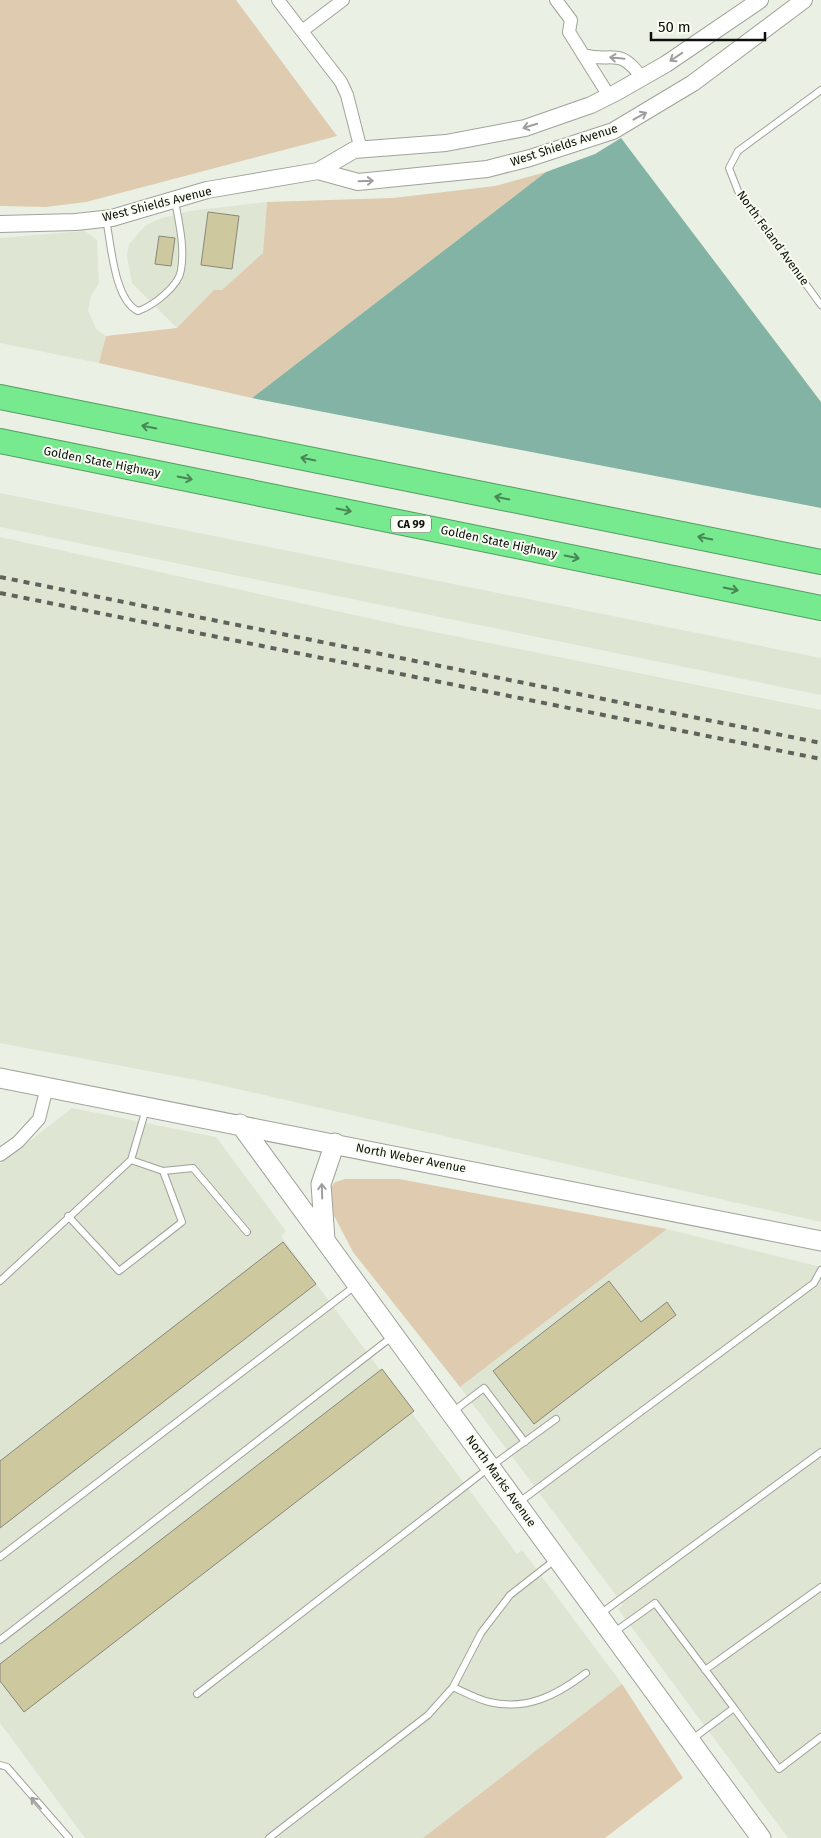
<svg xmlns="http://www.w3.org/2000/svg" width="821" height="1838" viewBox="0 0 821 1838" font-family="'Fira Sans',sans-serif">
	<rect width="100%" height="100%" fill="#ebf0e4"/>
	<path fill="#dee5d3" d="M267 202 263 253 222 290 214 291 177 328 132 283 127 256 129 244 145 226 159 219 190 211Z
		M85 231 97 240 99 283 91 296 88 310 96 329 106 336 99 363 0 343V238Z
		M0 493 821 658V695L0 527Z
		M0 537 400 625 821 710V1222L207 1082 0 1043Z
		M72 1108 216 1137 286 1231 281 1236 417 1420 517 1554 522 1550 622 1684 423 1838H85L0 1723V1164Z
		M667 1229 821 1267V1838H788L618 1609 623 1605 460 1387Z"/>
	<path fill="#decbb0" d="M0 0H236L337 136 86 202 46 207 0 206Z
		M546 172 252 398 99 363 106 336 177 328 214 290H222L263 253 267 202 393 198 495 186Z
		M345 1179H399L667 1229 460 1387 353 1252 331 1210 328 1191 335 1182Z
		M622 1684 683 1778 605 1838H423Z"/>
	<path fill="#83b3a4" d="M621 138 821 402V508L252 398 546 172 595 154Z"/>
	<path fill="#cec89e" stroke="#88877c" d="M208 212 239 216 232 269 201 265Z
		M159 236 175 238 171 266 155 264Z
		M283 1242 316 1284 0 1528V1461Z
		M609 1281 641 1322 667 1302 676 1315 534 1424 493 1371Z
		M382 1369 414 1411 24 1712 0 1681V1664Z"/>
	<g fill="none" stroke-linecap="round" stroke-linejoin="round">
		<g stroke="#9fa399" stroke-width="8">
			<path id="service" d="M821 90 738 151 729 168 738 191 821 305
				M106 219C111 243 114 300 138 311 153 306 179 286 181 270 185 247 179 223 175 201
				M131 1160 163 1171 193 1168 247 1232
				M68 1216 119 1271 182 1222 163 1171
				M0 1281 131 1160 146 1109
				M451 1413 484 1388 525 1442
				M518 1503 814 1283 821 1270
				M0 1557 355 1286
				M600 1614 821 1452
				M613 1633 655 1603 734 1708 691 1740
				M0 1640 393 1336
				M705 1670 821 1587
				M453 1687C464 1692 477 1699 489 1702 527 1711 557 1695 586 1673
				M197 1694 490 1467 556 1419
				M734 1708 779 1769 821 1737
				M0 1765 7 1767 69 1838
				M269 1838 428 1715 453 1687 481 1633 510 1595 556 1559"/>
		</g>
		<g stroke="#9fa399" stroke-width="14">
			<path id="minor" d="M278 0 341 82 347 95 361 150
				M556 0 571 20 569 32 609 96
				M302 31 343 0
				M583 55C614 63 619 46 642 78
				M0 1155 18 1142 39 1119 47 1087"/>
		</g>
		<g stroke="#9fa399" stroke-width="18">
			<path id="tertiary" d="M318 171 358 182 487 169 530 158 613 131 693 83 804 0
				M0 224 76 222 112 218 207 190 318 171 354 150 446 143 525 128 591 105 617 92 666 64 760 0"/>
		</g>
		<g stroke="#9fa399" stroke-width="21">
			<path id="secondary" d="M0 1078 821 1241
				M240 1124 761 1838
				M325 1240 321 1184 335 1143"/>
		</g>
		<g stroke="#529d61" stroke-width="26">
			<path id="motorway" d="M0 397 821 562
				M0 441 821 608"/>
		</g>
		<use href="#service" stroke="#fff" stroke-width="6"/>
		<use href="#minor" stroke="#fff" stroke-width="12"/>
		<use href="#tertiary" stroke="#fff" stroke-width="16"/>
		<use href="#secondary" stroke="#fff" stroke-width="19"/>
		<use href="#motorway" stroke="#77e98f" stroke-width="24"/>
		<path stroke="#5f615b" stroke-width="4" stroke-dasharray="6 6" stroke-linecap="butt" d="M0 577 821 743
			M0 593 821 759"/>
	</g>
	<defs><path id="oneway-shaft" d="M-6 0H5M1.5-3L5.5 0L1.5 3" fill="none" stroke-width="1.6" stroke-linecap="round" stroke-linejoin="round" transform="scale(1.25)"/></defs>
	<g stroke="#9f9f9e">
		<use href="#oneway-shaft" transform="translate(676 57) rotate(146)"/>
		<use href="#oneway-shaft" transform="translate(617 58) rotate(-174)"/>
		<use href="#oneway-shaft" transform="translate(640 116) rotate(-29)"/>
		<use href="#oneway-shaft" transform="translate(530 126) rotate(163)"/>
		<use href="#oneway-shaft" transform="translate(366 181) rotate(-2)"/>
		<use href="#oneway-shaft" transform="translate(322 1191) rotate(-92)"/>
		<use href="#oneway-shaft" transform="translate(36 1803) rotate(-131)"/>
	</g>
	<g stroke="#488754">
		<use href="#oneway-shaft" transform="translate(149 427) rotate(-169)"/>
		<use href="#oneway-shaft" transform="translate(308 459) rotate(-169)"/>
		<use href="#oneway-shaft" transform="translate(185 478) rotate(11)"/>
		<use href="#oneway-shaft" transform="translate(502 498) rotate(-169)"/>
		<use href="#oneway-shaft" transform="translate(344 510) rotate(11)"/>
		<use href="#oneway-shaft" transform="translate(705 538) rotate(-169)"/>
		<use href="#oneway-shaft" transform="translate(572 557) rotate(12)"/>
		<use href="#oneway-shaft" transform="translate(731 589) rotate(12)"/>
	</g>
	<g text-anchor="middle" stroke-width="4" stroke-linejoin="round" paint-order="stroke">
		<rect fill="#f8fdf2" stroke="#545651" stroke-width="1" x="391" y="515.5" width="40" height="17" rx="4"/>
		<g font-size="11" font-weight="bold" fill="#0e0f0c">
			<text x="411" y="528">CA 99</text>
		</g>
		<g font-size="12" fill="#0e0f0c" stroke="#f8fdf2">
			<text transform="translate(564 145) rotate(-18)" y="4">West Shields Avenue</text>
			<text transform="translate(157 204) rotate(-14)" y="4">West Shields Avenue</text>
			<text transform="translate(773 238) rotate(54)" y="4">North Feland Avenue</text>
			<text transform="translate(102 462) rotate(11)" y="4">Golden State Highway</text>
			<text transform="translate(499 542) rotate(12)" y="4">Golden State Highway</text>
			<text transform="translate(411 1158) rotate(11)" y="4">North Weber Avenue</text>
			<text transform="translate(501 1481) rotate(54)" y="4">North Marks Avenue</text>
		</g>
	</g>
	<path d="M651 32v8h114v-8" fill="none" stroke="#0e0f0c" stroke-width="2.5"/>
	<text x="658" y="32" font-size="15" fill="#0e0f0c" stroke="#f8fdf2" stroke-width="4" paint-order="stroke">50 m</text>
</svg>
